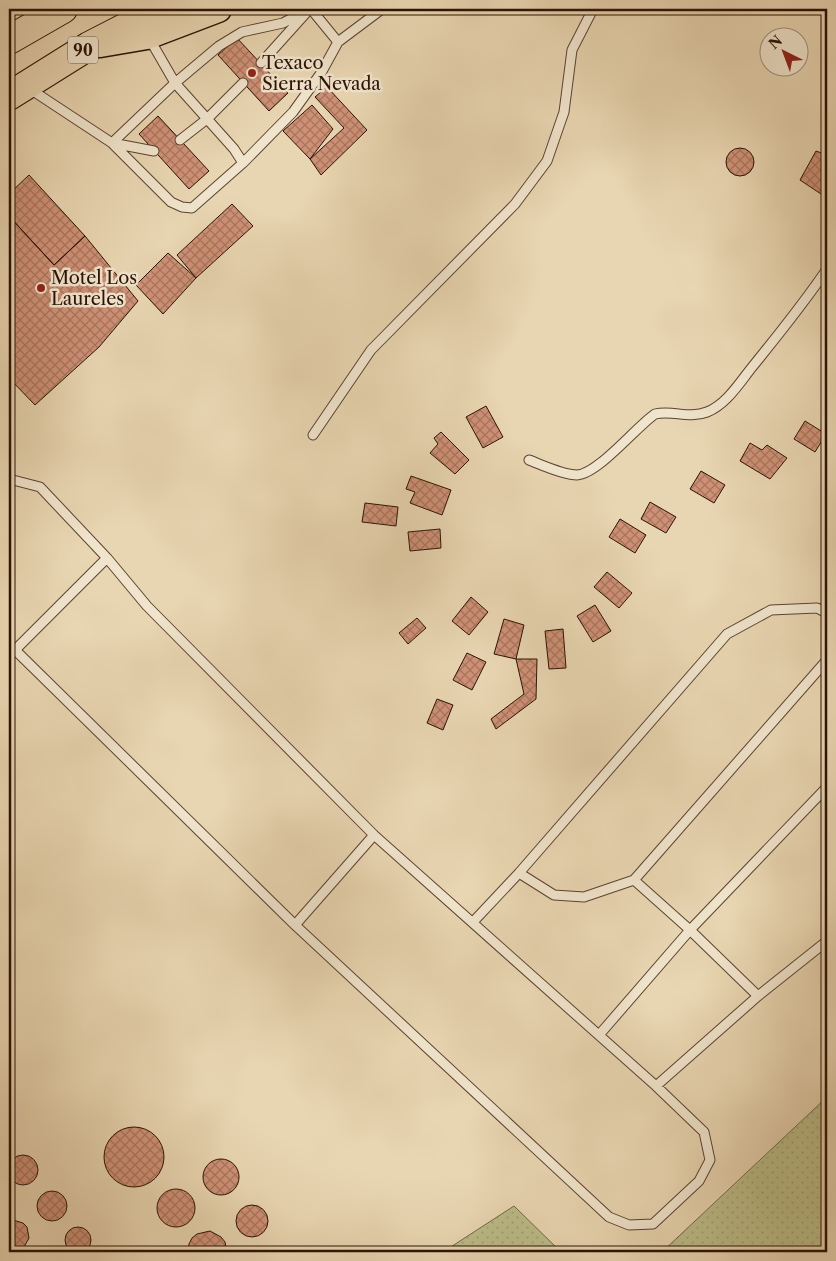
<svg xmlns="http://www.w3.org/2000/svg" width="836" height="1261" viewBox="0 0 836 1261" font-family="'Libre Caslon Text',serif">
	<defs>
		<pattern id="grass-dots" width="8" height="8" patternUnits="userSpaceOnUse" patternTransform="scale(1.25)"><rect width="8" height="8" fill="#bbbc88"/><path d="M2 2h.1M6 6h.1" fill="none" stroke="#a1a174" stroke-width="1.8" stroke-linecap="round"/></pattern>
		<pattern id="building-cross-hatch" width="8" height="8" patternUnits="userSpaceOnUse" patternTransform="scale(1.25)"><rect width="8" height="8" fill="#cf9176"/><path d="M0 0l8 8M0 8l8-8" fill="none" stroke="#a8755f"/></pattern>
	</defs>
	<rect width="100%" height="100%" fill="#e8d5b1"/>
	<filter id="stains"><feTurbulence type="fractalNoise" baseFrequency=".004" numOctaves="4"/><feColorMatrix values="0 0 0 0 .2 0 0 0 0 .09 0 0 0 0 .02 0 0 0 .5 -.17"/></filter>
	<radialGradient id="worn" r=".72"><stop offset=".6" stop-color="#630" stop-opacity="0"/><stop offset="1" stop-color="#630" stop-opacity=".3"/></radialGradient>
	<path fill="url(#grass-dots)" stroke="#736746" d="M827 1097V1252H662Z
		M514 1206 561 1252H443Z"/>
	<path fill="url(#building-cross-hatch)" stroke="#2b1205" d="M237 38 288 93 269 111 218 55Z
		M327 87 367 130 321 175 310 159 344 128 315 97Z
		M312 105 333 129 310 159 283 131Z
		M158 116 209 171 189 189 139 134Z
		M726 162a14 14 0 1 1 28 0a14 14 0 1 1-28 0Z
		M816 151 827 155V198L800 180Z
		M29 175 85 236 54 265 9 216V194Z
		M232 204 253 226 196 278 177 255Z
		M9 216 54 265 85 236 138 301 99 347 35 405 9 378Z
		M168 253 196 278 163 314 136 285Z
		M486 406 503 437 483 448 466 417Z
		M805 421 826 434 815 452 794 439Z
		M441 432 469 460 455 474 430 453 438 444 434 438Z
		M750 443 762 450 767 445 787 458 770 479 740 461Z
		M701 471 725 485 714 503 690 489Z
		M411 476 451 490 442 515 410 503 415 492 406 489Z
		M650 502 676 517 666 533 641 519Z
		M365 503 398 507 396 526 362 522Z
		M620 519 646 535 635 553 609 537Z
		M440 529 441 548 410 551 408 532Z
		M607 572 632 593 619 608 594 587Z
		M471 597 488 612 469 635 452 621Z
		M595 605 611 631 593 642 577 616Z
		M417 618 426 628 408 644 399 633Z
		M504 619 524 625 516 659 494 654Z
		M563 629 566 668 549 669 545 631Z
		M467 653 486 662 472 690 453 680Z
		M516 659H537L536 699 496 729 491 719 524 694Z
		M437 699 453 705 443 730 427 723Z
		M104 1157a30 30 0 1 1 60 0a30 30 0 1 1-60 0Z
		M8 1170a15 15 0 1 1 30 0a15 15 0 1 1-30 0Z
		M203 1177a18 18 0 1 1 36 0a18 18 0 1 1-36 0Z
		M157 1208a19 19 0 1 1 38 0a19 19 0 1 1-38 0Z
		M37 1206a15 15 0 1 1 30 0a15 15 0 1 1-30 0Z
		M236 1221a16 16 0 1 1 32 0a16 16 0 1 1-32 0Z
		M13 1220 23 1223 27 1227 29 1238 24 1247 14 1251H9V1221Z
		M65 1240a13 13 0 1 1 26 0a13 13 0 1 1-26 0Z
		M210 1231 221 1237 225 1242 227 1252H188L189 1244 192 1238 197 1234Z"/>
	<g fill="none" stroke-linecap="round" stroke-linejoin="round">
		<g stroke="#5a4330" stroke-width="11">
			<path id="service" d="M149 38 175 83 234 149 243 163 192 208 182 207 171 202 112 143 175 83 219 46 242 32 283 23 310 9
				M338 42 382 9
				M261 63 306 13
				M30 89 112 143 154 151
				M180 140 207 119 243 83
				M243 163 293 112 321 73 338 42 311 9
				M313 435 371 350 515 204 547 161 564 112 572 50 593 9
				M529 460C542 465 563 475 577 475 598 474 636 427 655 414 673 410 689 419 707 412 727 404 740 382 753 366 779 334 804 303 827 269
				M9 479 40 487 107 558 147 606 374 835 656 1086 704 1132 710 1160 699 1181 653 1224 629 1225 609 1217 295 925 9 644
				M15 650 107 558
				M519 873 554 895 584 897 634 880
				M473 922 519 873 727 634 771 610 817 608 827 613
				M295 925 374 835
				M758 996 690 930 827 787
				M599 1035 690 930 634 880 827 660
				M656 1086 758 996 827 941"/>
		</g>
		<g stroke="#2b1205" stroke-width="29">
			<path id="primary" d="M100 44 147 36 218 9"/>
		</g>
		<g stroke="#2b1205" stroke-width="30">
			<path id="trunk" d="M9 40 63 9
				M9 96 89 46 161 9"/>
		</g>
		<use href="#service" stroke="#f0e4cc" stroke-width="9"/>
		<use href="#primary" stroke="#e8d5b1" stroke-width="26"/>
		<use href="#trunk" stroke="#e8d5b1" stroke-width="28"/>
	</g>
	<g fill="#8f2418" stroke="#f0e4cc" stroke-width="2">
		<circle cx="252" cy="73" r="5"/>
		<circle cx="41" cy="288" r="5"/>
	</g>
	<g text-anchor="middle" stroke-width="5" stroke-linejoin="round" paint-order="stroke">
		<rect fill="#f0e4cc" stroke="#665141" stroke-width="1" x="68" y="36.5" width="30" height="27" rx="4"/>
		<g font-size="16" font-weight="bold" fill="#2b1205">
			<text x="83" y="56">90</text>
		</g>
		<g font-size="18" fill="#2b1205" stroke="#f0e4cc" text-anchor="start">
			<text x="262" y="69">Texaco<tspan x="262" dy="21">Sierra Nevada</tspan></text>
			<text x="51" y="284">Motel Los<tspan x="51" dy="21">Laureles</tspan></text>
		</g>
	</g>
	<rect width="836" height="1261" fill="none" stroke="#e8d5b1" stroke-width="30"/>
	<rect x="10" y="10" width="816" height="1241" fill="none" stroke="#2b1205" stroke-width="2.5"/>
	<rect x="15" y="15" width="806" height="1231" fill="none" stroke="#2b1205"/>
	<g transform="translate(784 52) rotate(318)"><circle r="24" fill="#f0e4cc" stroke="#a1907c"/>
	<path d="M0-4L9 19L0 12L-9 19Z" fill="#8f2418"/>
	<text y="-8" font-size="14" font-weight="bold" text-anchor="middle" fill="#2b1205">N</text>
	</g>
	<rect width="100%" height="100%" filter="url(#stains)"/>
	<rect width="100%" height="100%" fill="url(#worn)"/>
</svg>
